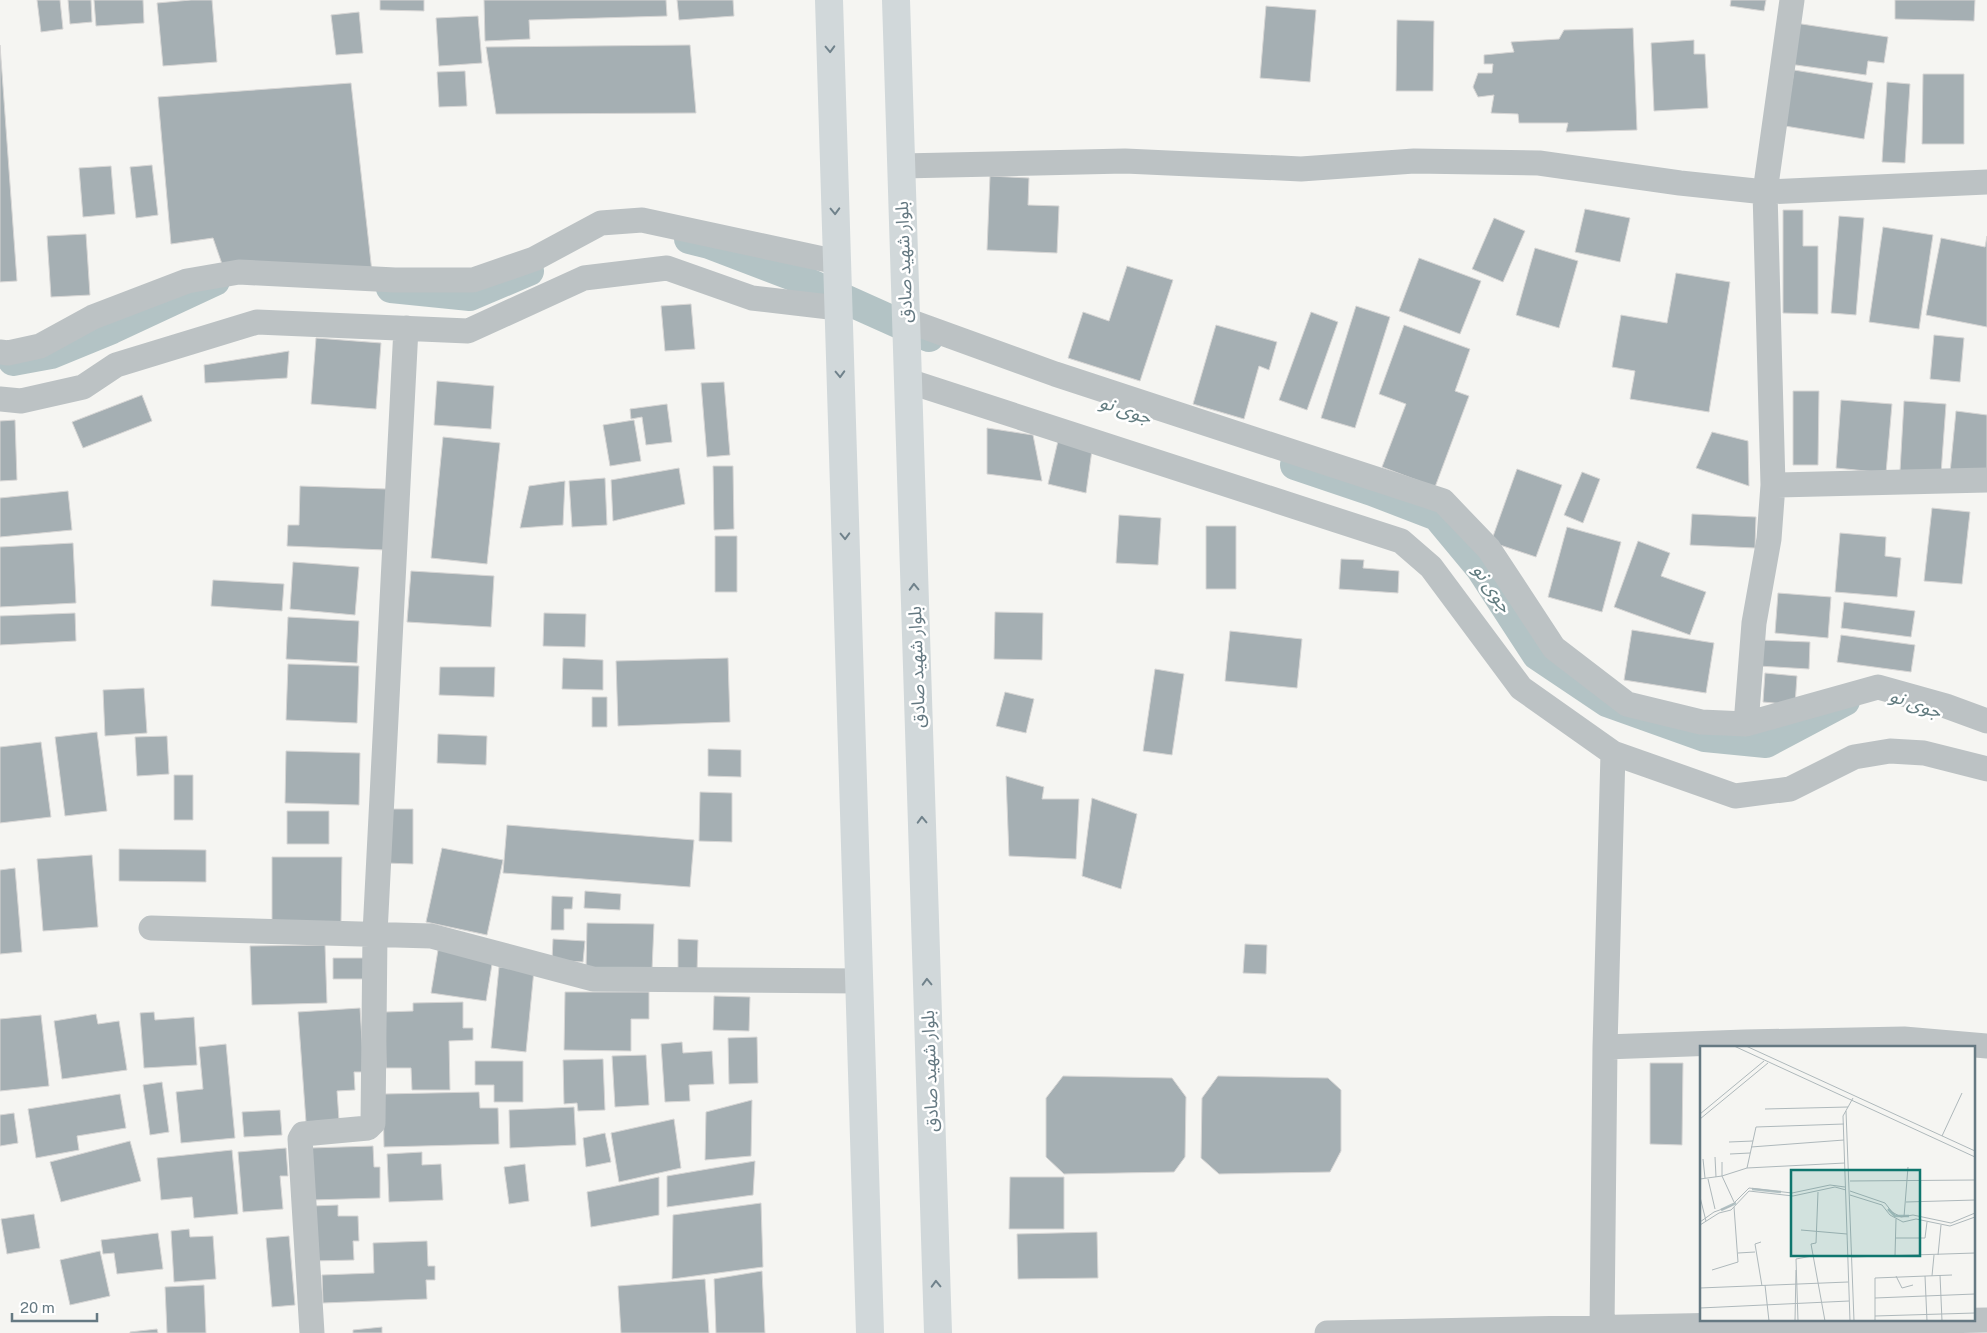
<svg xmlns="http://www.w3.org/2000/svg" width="1987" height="1333" viewBox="0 0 1987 1333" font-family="'Public Sans','Noto Sans Arabic',sans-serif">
	<rect width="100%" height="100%" fill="#f5f5f2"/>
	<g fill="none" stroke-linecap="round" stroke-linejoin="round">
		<path stroke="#b3c3c5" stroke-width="30" d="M689 239 709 244 793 276 929 337
			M391 288 470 296 529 271
			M13 361 51 354 112 329 215 281
			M1295 465 1372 491 1437 516 1481 569 1537 655 1607 702 1705 737 1766 743 1845 701"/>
	</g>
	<path fill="#a5afb3" stroke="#d7d6d5" d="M37 0H60L63 29 41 32Z
		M68 0H91L92 22 70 24Z
		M94 0H143L144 23 96 26Z
		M191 0H212L217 62 163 66 157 3Z
		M380 0H424V11L380 10Z
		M484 0H666L667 16 529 20 530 39 485 41Z
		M677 0H733L734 16 679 20Z
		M1731 0H1766L1764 11 1730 6Z
		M1895 0H1975L1974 21 1895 19Z
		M1266 6 1316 10 1310 82 1260 78Z
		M359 12 363 53 336 55 331 15Z
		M478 16 482 63 439 66 436 18Z
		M1397 20 1434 21 1433 91H1396Z
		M1795 23 1888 37 1884 63 1868 61 1866 75 1789 64Z
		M1633 28 1637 130 1566 132 1568 123H1519L1518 114 1491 113 1494 95 1478 97 1473 87 1478 73H1492L1493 64H1484V55L1514 52 1511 42 1559 39 1564 30Z
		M1694 40V54H1705L1708 108 1654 111 1651 43Z
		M0 45 17 281 0 282Z
		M690 45 696 113 496 114 486 47Z
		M1794 70 1873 83 1864 139 1785 126Z
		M465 71 467 106 439 107 437 72Z
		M1923 74H1964V144H1922Z
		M1887 82 1910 84 1905 163 1882 162Z
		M351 83 372 272 222 264 213 238 171 244 158 97Z
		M152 165 158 215 136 218 130 167Z
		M111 166 115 214 83 217 79 168Z
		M990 176 1029 178 1028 205 1059 206 1057 253 987 250Z
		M1585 209 1630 218 1620 262 1575 252Z
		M1783 210H1803V246H1818V314L1783 313Z
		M1839 216 1864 218 1856 315 1831 313Z
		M1494 218 1525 231 1503 282 1472 269Z
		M1883 227 1933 235 1919 329 1869 322Z
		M86 234 90 295 51 297 47 236Z
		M1987 236V327L1926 315 1941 238 1985 247Z
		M1535 248 1578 261 1559 328 1516 315Z
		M1419 258 1481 281 1460 334 1399 311Z
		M1127 266 1173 280 1140 381 1068 358 1083 312 1109 321Z
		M1676 273 1730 282 1709 412 1630 399 1635 371 1612 367 1621 315 1667 323Z
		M691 304 695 349 665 351 661 306Z
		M1356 306 1390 317 1355 428 1321 418Z
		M1311 312 1338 322 1307 410 1279 400Z
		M1216 325 1277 342 1269 370 1259 366 1244 419 1193 404Z
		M1404 325 1470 349 1455 391 1469 396 1435 487 1382 467 1406 404 1379 394Z
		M1934 335 1964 338 1960 382 1930 379Z
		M316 338 381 343 376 409 311 404Z
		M289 351 287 378 205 383 204 365Z
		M437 381 494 386 491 429 434 425Z
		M724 382 730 455 707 457 701 383Z
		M1793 391H1819L1818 465H1793Z
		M142 395 152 421 83 448 72 422Z
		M1841 400 1892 404 1886 473 1836 468Z
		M1904 401 1946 404 1941 474 1900 471Z
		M667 404 672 442 646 445 642 417 631 419 630 409Z
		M1956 411 1987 415V470L1950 473Z
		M15 420 17 480 0 481V421Z
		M634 420 641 461 610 466 603 425Z
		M987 428 1033 435 1042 481 987 474Z
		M1712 432 1748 441 1749 486 1696 468Z
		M443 437 500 443 487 564 431 558Z
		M1058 441 1092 450 1086 493 1048 484Z
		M713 466H733L734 529 714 530Z
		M679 468 685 504 613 521 611 480Z
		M1517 469 1562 485 1536 557 1491 542Z
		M1582 472 1600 479 1583 523 1564 515Z
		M605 478 607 525 572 527 569 481Z
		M565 481 563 525 520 528 529 486Z
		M300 486 387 489 385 550 287 546 288 525H299Z
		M68 491 72 530 0 537V498Z
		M1932 508 1970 512 1962 584 1924 581Z
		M1692 514 1756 517 1755 548 1690 545Z
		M1119 515 1161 518 1158 565 1116 563Z
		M1206 526H1236V589H1206Z
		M1567 527 1621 542 1602 612 1548 597Z
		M1840 533 1886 537 1885 556 1901 558 1897 597 1835 592Z
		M715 536H737V592H715Z
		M1638 541 1670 553 1661 576 1706 592 1690 635 1614 607Z
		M73 543 76 603 0 607V547Z
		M1341 559 1364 560 1363 568 1399 571 1398 593 1339 589Z
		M293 562 359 567 355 615 290 609Z
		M411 571 494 576 491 627 407 622Z
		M213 580 284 584 282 611 211 606Z
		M1778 593 1831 597 1828 638 1775 633Z
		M1844 602 1915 611 1911 637 1841 628Z
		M995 612 1043 613 1042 660 994 659Z
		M75 613 76 641 0 645V616Z
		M544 613 586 614 585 647 543 646Z
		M288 617 359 621 357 663 286 659Z
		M1632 630 1714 643 1706 693 1624 680Z
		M1230 631 1302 639 1297 688 1225 681Z
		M1841 635 1915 645 1911 672 1837 662Z
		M1759 640 1810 642 1809 669 1758 666Z
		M563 658 603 660V690L562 689Z
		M728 658 730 722 618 726 616 661Z
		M288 664 359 666 357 723 286 720Z
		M440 667H495L494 697 439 695Z
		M1155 669 1184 674 1172 755 1143 751Z
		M1765 673 1797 676 1795 705 1763 702Z
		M144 688 147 733 105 736 103 690Z
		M1005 692 1034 699 1026 733 996 726Z
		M592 697H607V727H592Z
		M97 732 107 811 65 816 55 737Z
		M438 734 487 736 486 765 437 763Z
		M167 736 169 774 137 776 135 737Z
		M41 742 51 817 0 823V747Z
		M708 749 741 750V777L708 776Z
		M286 751 360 753 359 805 285 803Z
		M174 775H193V820H174Z
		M1006 776 1044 787 1042 799H1079L1076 859 1009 856Z
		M700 792 732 793V842L699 841Z
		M1092 798 1137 814 1121 889 1082 876Z
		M387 809H413V864L386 863Z
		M287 811H329V844H287Z
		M507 825 694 840 690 887 503 873Z
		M442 848 503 860 487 935 426 922Z
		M119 849 206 850V882L119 881Z
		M92 855 98 927 43 931 37 859Z
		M272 857H342L341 922H272Z
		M15 868 22 952 0 954V870Z
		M585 891 621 894 620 910 584 908Z
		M552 896 573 897 572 909H564V930H551Z
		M587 923 654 924 652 970 586 969Z
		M553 939 585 941 583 962 552 960Z
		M678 939 698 940 697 972H678Z
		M1245 944 1267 945 1266 974 1243 973Z
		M325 945 327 1003 252 1005 250 946Z
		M438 950 493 958 486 1001 431 993Z
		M333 958H366V979H333Z
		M499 967 534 970 526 1052 491 1048Z
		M565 992H649V1019H631V1051L564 1050Z
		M714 996 750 997 749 1031 713 1030Z
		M463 1002V1028H473V1040L449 1041 450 1090H412L411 1068H386L385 1012 413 1011V1003Z
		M360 1008 364 1072H354L355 1090 337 1091 339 1120 306 1122 298 1012Z
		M154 1012 155 1020 194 1017 197 1065 144 1068 140 1013Z
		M96 1014 98 1024 119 1021 127 1070 62 1079 54 1021Z
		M41 1015 49 1086 0 1091V1019Z
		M757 1037 758 1083 729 1084 728 1038Z
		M682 1042 683 1053 712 1051 714 1084 689 1085 690 1101 665 1102 661 1044Z
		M226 1044 235 1138 181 1143 176 1092 203 1089 199 1047Z
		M646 1055 649 1105 615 1107 612 1056Z
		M603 1059 605 1110 578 1111 577 1103 564 1104 563 1060Z
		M475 1061H523V1102H494V1085H475Z
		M1650 1063H1683L1682 1145 1650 1144Z
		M1063 1076 1172 1078 1186 1097 1185 1157 1174 1172 1064 1174 1046 1157V1098Z
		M1218 1076 1328 1078 1341 1090V1151L1330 1172 1219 1174 1201 1158 1202 1098Z
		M162 1082 169 1132 150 1135 143 1085Z
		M479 1092 480 1108H498L499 1144 384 1147 383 1094Z
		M120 1094 126 1128 77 1136 79 1150 36 1158 28 1109Z
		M752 1100 751 1156 705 1160 706 1112Z
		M574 1107 576 1145 510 1148 509 1110Z
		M280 1110 282 1135 244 1137 242 1112Z
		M14 1113 18 1143 0 1146V1115Z
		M674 1119 681 1168 619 1182 611 1133Z
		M605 1133 611 1162 586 1167 583 1138Z
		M130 1141 141 1181 61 1202 50 1162Z
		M373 1146 374 1167H380V1198L312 1200 310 1148Z
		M286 1148 288 1176H280L283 1209 243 1212 238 1152Z
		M232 1150 238 1214 194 1218 192 1197 161 1200 157 1158Z
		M422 1152V1165L441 1164 443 1200 389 1202 387 1154Z
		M755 1161 753 1195 667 1207V1176Z
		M525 1164 529 1201 509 1204 504 1167Z
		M659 1177V1215L591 1227 587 1192Z
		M1010 1177H1064V1229H1009Z
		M761 1203 763 1267 672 1279 673 1215Z
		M338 1205V1216H358L359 1241H353L354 1260 312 1261 311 1206Z
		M34 1214 40 1248 7 1254 1 1219Z
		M189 1229 190 1237 213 1236 216 1279 174 1282 171 1231Z
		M1097 1232 1098 1278 1018 1279 1017 1234Z
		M158 1233 163 1269 117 1274 114 1253 103 1254 101 1240Z
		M289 1236 295 1305 272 1307 266 1238Z
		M427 1241 428 1266H435V1280H426L427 1299 323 1303 322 1275 374 1273 373 1243Z
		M100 1251 110 1296 70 1305 60 1260Z
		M762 1271 765 1333H716L714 1279Z
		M705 1279 709 1333H621L618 1286Z
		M204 1285 206 1333H167L165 1287Z
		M382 1327V1333H353V1330Z
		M157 1329 158 1333H130V1332Z"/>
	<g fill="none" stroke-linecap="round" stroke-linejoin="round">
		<path stroke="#bcc2c4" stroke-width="25" d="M901 166 1125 161 1301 169 1414 161 1539 163 1680 183 1765 192 1987 182
			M906 320 1055 374 1443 501 1489 549 1554 648 1627 704 1701 722 1746 724 1878 687 1946 706 1987 721
			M0 352 8 353 40 346 93 317 187 281 239 272 395 280H473L534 259 601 223 642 220 837 262
			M908 381 1401 541 1431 567 1521 688 1613 753 1735 796 1790 789 1854 757 1890 751 1924 753 1987 769
			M0 399 21 401 83 387 116 365 257 322 468 331 584 278 667 268 752 298 838 308
			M1773 485 1987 480
			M1746 724 1754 623 1769 539 1773 485 1765 192 1792 0
			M151 928 431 936 593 979 859 981
			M1605 1047 1745 1042 1904 1039 1987 1046
			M1602 1328 1605 1047 1613 753
			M312 1333 300 1139 303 1134 368 1128 373 1123 375 933 406 328
			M1327 1333 1987 1320"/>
		<path stroke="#d1d8da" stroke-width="28" d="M829 0 870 1333
			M896 0 938 1333"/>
	</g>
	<defs><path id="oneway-chevron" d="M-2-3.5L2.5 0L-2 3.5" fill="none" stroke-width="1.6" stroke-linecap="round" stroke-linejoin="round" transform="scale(1.25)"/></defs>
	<g stroke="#70828b">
		<use href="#oneway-chevron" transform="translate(830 49) rotate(88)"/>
		<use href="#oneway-chevron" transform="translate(835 211) rotate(88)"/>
		<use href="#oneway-chevron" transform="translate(840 374) rotate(88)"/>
		<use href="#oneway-chevron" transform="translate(845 536) rotate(88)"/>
		<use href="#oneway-chevron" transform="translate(914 587) rotate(-92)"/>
		<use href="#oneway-chevron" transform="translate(922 820) rotate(-92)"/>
		<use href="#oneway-chevron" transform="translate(927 982) rotate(-92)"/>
		<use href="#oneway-chevron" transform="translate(936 1284) rotate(-92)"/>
	</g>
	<g text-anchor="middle" stroke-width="5" stroke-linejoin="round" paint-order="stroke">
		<g font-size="18" fill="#657982" stroke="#fff">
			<text transform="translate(904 262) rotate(-92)" y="6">بلوار شهید صادق</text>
			<text transform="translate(917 667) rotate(-92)" y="6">بلوار شهید صادق</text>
			<text transform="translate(930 1071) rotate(-92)" y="6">بلوار شهید صادق</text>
		</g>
		<g font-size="19" font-style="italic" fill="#617b7f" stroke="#fff">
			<text transform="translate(1126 409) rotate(19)" y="7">جوی نو</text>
			<text transform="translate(1493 588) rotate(56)" y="7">جوی نو</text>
			<text transform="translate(1916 703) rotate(20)" y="7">جوی نو</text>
		</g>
	</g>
	<g transform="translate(1700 1046)">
		<rect width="275" height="275" fill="#f5f5f2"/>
		<path fill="none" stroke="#b3c3c5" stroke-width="2.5" d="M52 143 81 146M188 163 195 170H209M21 164 36 157"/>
		<path fill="none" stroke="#aeb8bb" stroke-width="1" d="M34 0 275 111M46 0 275 105M65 63 148 61M146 65 154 275M0 68 64 15M0 73 68 17M242 90 262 47M29 96 53 95M51 101 144 94M30 108 50 107M15 111 16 131M3 113 5 132M22 116V130L34 156M47 122 56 81 144 78M0 133 22 130 47 122 145 117M8 133 15 163M150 135 275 134M150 145 185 157 192 166 201 171 213 169 251 177 275 167M118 146 116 197 111 198 125 275M150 149 182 159 190 169 203 176 216 173 250 180 275 171M0 151 6 175M206 156 275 154M204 171 208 121M0 176 14 166 31 160 49 142 92 147 130 139 145 141M0 179 19 167 31 164 49 145 93 150 135 141 146 144M101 184 147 188M195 192H225L227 176M61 196 55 198 62 240M38 207 55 206M238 209 241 179M195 210 196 173M152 211 275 207M12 224 38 216 34 161M240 229 242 275M196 230 202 242 213 239M225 230 227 275M232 230 234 209M65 239 69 275M0 242 148 236M175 252 275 248M0 262 149 255M175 270 275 267M95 275 96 224M98 275 96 213 112 210M150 275 143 70 153 52M175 275V232L252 229"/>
		<path fill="#0f766e" fill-opacity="0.15" stroke="#0f766e" stroke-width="2.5" d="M91 124H220V210H91Z"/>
		<rect width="275" height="275" fill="none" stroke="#657982" stroke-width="2.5"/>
	</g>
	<path d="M12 1313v8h85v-8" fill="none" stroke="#657982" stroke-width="2.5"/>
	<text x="20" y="1313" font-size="15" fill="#657982" stroke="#ffffff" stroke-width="4" paint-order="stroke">20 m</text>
</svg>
